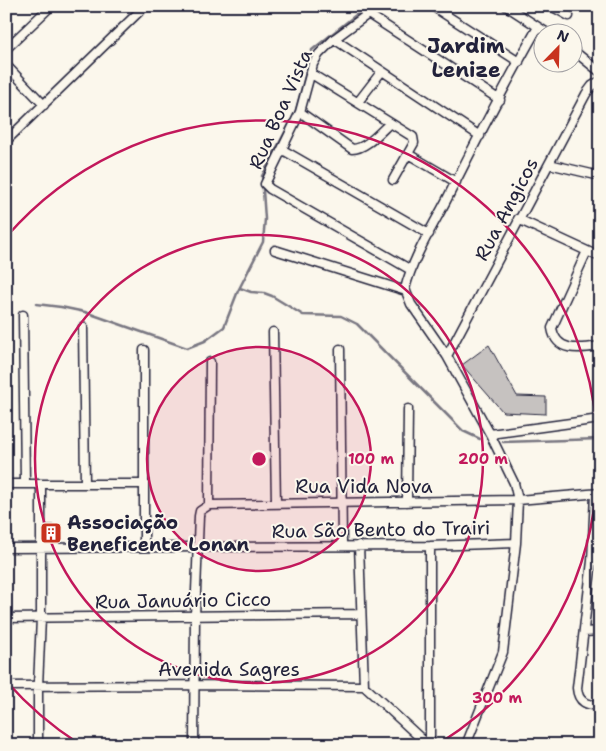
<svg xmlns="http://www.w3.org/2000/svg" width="606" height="751" viewBox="0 0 606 751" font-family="'Shantell Sans',sans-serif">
	<rect width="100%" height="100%" fill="#fbf7ec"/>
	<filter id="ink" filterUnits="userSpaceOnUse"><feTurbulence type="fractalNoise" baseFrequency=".02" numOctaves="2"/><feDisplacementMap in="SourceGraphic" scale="10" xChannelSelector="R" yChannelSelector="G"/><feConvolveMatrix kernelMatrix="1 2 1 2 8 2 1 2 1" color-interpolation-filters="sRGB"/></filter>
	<g filter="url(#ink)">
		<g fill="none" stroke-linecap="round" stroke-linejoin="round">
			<path stroke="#787681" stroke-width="2.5" d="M240 288 251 292 264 293 272 296 303 315 341 316 357 324 463 431 480 439
				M36 304 61 307 85 312 187 348 205 341 224 327 238 291 263 242 265 219 262 176 295 113 312 50 367 6
				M503 442 600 439"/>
		</g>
		<path fill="#c6c2c0" stroke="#22223b" d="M489 345 517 396 546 397V414L503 412 462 365Z
			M47 525H55L56 540H47Z"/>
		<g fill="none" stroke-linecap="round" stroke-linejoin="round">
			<g stroke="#22223b" stroke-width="11">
				<path id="minor" d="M379 6 334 39 319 54 313 64 300 112 265 184 270 189 411 270
					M432 6 519 62
					M506 6 546 32
					M551 6 569 16
					M368 14 500 100
					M334 39 480 136
					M6 49 51 6
					M574 51 600 72
					M6 65 44 105
					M310 73 413 137 414 143 393 180
					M358 102 382 71
					M300 112 352 149C366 149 380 132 390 123
					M6 141 145 6
					M283 150 429 234
					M408 154 456 182
					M549 164 600 176
					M518 219 600 257
					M275 250 406 291
					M587 251 552 328C556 353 580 349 600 346
					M23 315 25 483
					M83 327 85 484
					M273 332 276 503
					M340 349 342 545
					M447 356 586 94 592 86 600 81
					M490 434 600 419
					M6 484H143
					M595 494 592 561 577 688C578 702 587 706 600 705
					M407 502 408 409
					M209 505 518 500 600 493
					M209 505 210 362
					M359 545 364 686
					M430 546V745
					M144 547V350
					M6 548 430 546 516 543
					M6 618 360 614
					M584 632 600 631
					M6 686 196 685 364 686 428 745
					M38 745V686L41 618V484
					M194 745 195 616 199 516 200 511 209 505
					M466 745 503 652 516 543 518 500 514 483 490 434 447 356 411 304 405 289C413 257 432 228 447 199 476 141 506 83 538 27"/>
			</g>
			<use href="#minor" stroke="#fbf7ec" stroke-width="8"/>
		</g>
	</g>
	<circle cx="259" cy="459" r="112" fill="#c2185b" fill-opacity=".12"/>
	<g fill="none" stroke="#c2185b" stroke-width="2.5">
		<circle cx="259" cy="459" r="112"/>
		<circle cx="259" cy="459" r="224"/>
		<path d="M78 743A337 337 0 0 1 7 682M7 236A337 337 0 1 1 440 743"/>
	</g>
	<defs>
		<g id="building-square" transform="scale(1.125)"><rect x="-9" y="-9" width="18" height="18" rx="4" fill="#c8321e" stroke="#fbf7ec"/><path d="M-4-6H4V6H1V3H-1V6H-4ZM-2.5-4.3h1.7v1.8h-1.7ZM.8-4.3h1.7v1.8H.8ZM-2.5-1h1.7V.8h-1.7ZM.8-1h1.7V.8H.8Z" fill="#fff"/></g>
	</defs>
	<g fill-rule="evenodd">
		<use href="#building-square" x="51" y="533"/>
	</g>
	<g text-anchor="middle" stroke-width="4" stroke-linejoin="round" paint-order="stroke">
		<g font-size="19" fill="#22223b" stroke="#fbf7ec">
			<text transform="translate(280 109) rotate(-66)" y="7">Rua Boa Vista</text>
			<text transform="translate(506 209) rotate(-62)" y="7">Rua Angicos</text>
			<text x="364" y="493">Rua Vida Nova</text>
			<text transform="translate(381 529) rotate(-1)" y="7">Rua São Bento do Trairi</text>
			<text transform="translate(183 600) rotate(-1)" y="7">Rua Januário Cicco</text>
			<text x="229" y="676">Avenida Sagres</text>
		</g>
		<g font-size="19" font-weight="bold" fill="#22223b" stroke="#fbf7ec" text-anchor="start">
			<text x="67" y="529">Associação<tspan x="67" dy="22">Beneficente Lonan</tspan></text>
		</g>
		<g font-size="21" font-weight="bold" fill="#22223b" stroke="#fbf7ec">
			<text x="466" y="53">Jardim<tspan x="466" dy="24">Lenize</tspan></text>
		</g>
	</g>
	<circle cx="259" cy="459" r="8" fill="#c2185b" stroke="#fbf7ec" stroke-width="2.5"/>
	<g font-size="15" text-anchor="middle" font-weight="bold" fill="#c2185b" stroke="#fbf7ec" stroke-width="4" stroke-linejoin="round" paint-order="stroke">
		<text x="371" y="464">100 m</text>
		<text x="483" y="464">200 m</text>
		<text x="497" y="703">300 m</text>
	</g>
	<rect width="606" height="751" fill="none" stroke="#fbf7ec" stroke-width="25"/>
	<rect x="12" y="12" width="581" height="726" fill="none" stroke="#22223b" stroke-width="2" filter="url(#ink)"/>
	<g transform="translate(558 48) rotate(23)"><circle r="24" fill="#fbf7ec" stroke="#a4a2a5"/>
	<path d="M0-4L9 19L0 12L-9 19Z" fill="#c8321e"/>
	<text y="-8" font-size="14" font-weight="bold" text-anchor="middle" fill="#22223b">N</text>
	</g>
</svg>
